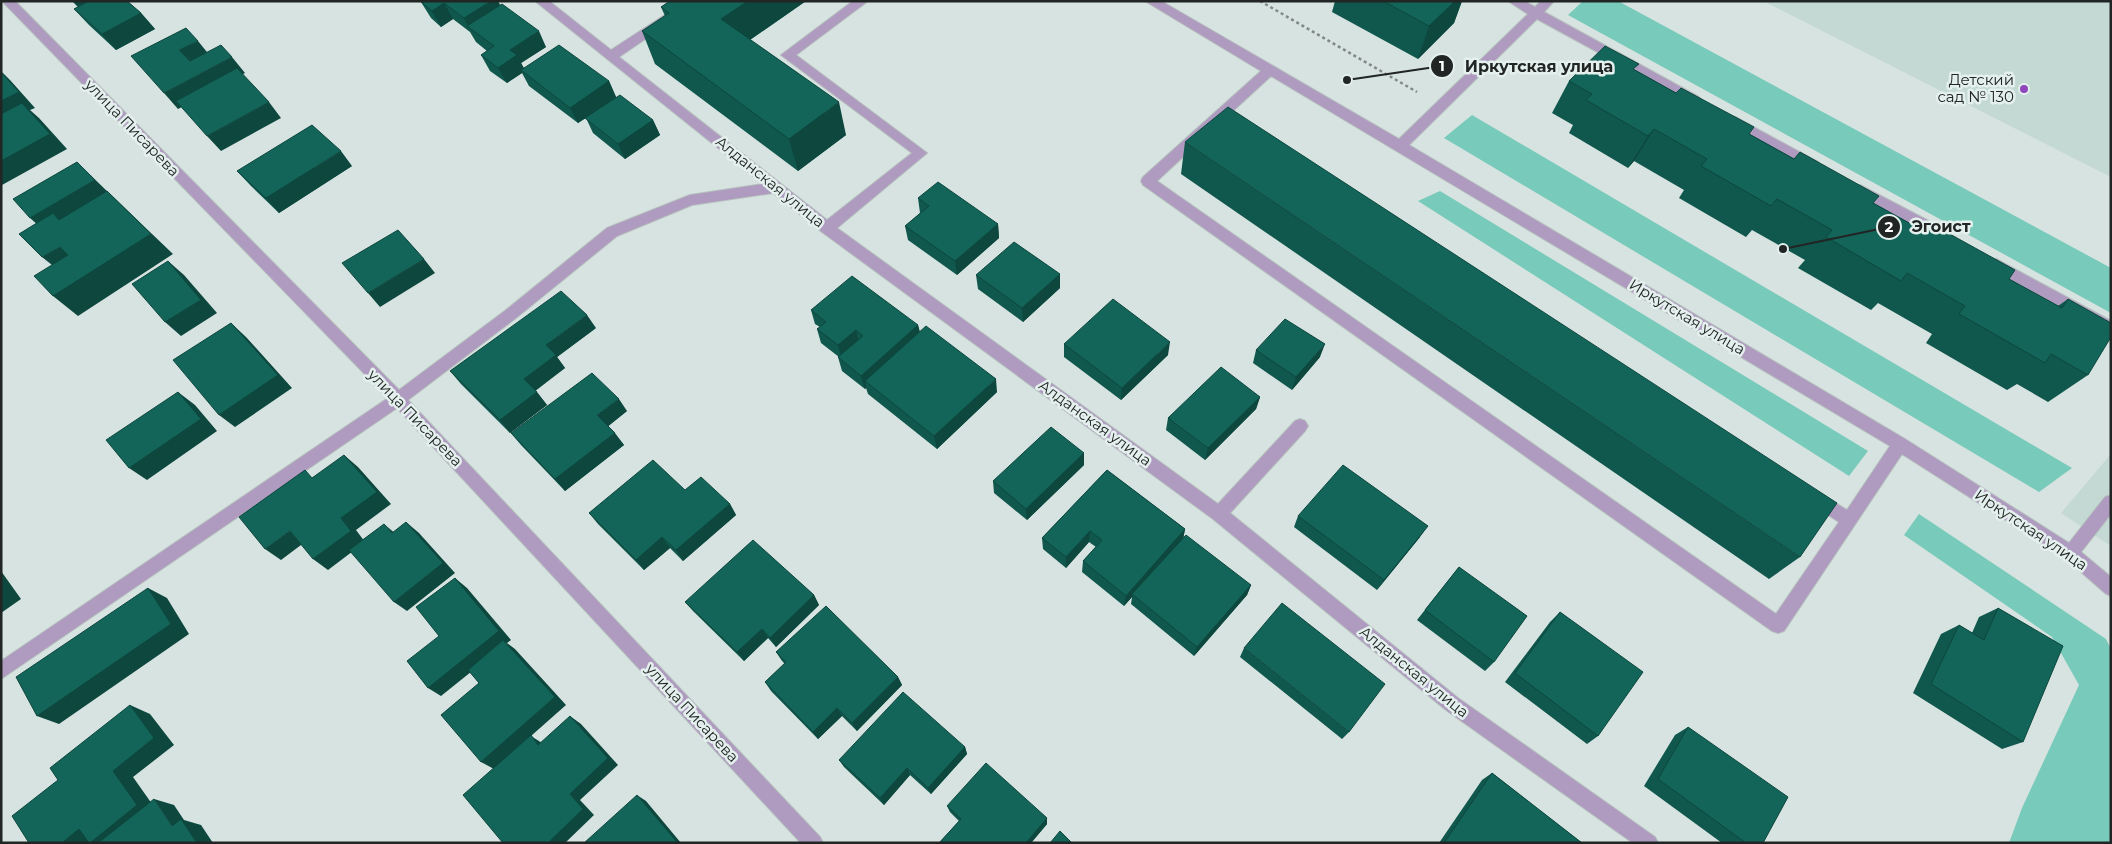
<svg xmlns="http://www.w3.org/2000/svg" width="2112" height="844" viewBox="0 0 2112 844" font-family="Montserrat,sans-serif">
	<rect width="100%" height="100%" fill="#d7e3e0"/>
	<path fill="#c4d9d4" d="M1763 1H2111V177Z
		M2111 454V546L2061 513Z"/>
	<path fill="#78caba" d="M1583 1H1618L2111 268V313L1568 15Z
		M1472 115 2072 468 2039 492 1444 138Z
		M1440 191 1868 451 1849 476 1418 201Z
		M1919 514 2106 639 2111 649V843H2009L2022 808 2079 685 2052 637 1904 535Z"/>
	<g fill="none" stroke-linecap="round" stroke-linejoin="round">
		<g stroke="#b6c1be" stroke-width="2">
			<path id="minor" d="M2 1H15L399 390 506 310 607 228 690 195 763 184 535 1H549L611 50 686 1H701L619 57 827 220 912 153 781 55 853 1H868L796 55 927 153 837 228 1218 504 1295 421 1300 419 1305 421 1308 426 1305 431 1230 513 1458 698 1655 837 1658 843H1633L1446 710 1213 519 822 232 773 193 692 205 617 236 516 318 408 400 820 837 823 843H801L397 408 1 679V661L388 398Z
				M1145 1H1161L1399 139 1528 14 1508 1H1524L1535 7 1541 1H1554L1544 12 1699 97 1701 100 1699 103H1691L1537 19 1409 145 1905 439 2069 543 2105 497 2111 495V514L2081 552 2111 577V596L2105 593 2065 558 1902 454 1784 631 1778 633 1772 631 1143 185 1141 181 1143 177 1261 71ZM1271 76 1890 446 1847 510 1817 492 1811 494 1809 499 1811 504 1839 522 1776 614 1157 181Z
				M1735 117 1818 162 1820 165 1818 168H1808L1730 125 1729 122Z
				M1860 185 1946 230 1948 234 1946 238H1936L1855 194 1853 190Z
				M1996 259 2111 321V334L1991 269 1989 265 1991 261Z"/>
		</g>
		<path stroke="#818987" stroke-width="2.5" stroke-dasharray="3 3" stroke-linecap="butt" d="M1260 1 1417 92"/>
		<use href="#minor" fill="#af9ac0" fill-rule="evenodd"/>
	</g>
	<path fill="#10574d" d="M72 1H127L141 13 155 29 116 50 89 25 74 9 78 7Z
		M670 1H806L750 40 846 135 798 171 655 64 642 31 665 16 661 7Z
		M1335 1H1462L1454 23 1418 59 1332 12Z
		M421 2 500 5 546 47 521 63 524 68 609 81 616 97 653 120 660 135 625 159 593 133 586 118 578 123 529 86 522 73 507 83 490 71 481 55 487 51 476 42 470 32 453 19 441 27 431 18Z
		M1635 70 1920 229 1928 222 2009 279 2058 306 2068 299 2088 375 2048 402 2017 384 2007 390 1926 343 1932 334 1878 303 1871 310 1798 268 1805 260 1752 230 1746 237 1679 198 1684 190 1634 161 1628 168 1569 133 1573 125 1552 113 1569 81Z
		M1185 142 1800 557 1769 579 1181 174Z
		M352 166 279 213 251 186 237 171Z
		M918 198 998 224 999 238 957 275 908 240 905 226 920 213Z
		M1060 274V288L1023 322 978 289 976 275Z
		M811 310 918 325 920 332 997 392 937 449 868 394 866 388 865 389 842 371 838 357H839L821 343 817 329 820 327 815 324Z
		M596 328 557 357 565 368 535 390 547 405 510 433 461 384 450 371Z
		M1064 344 1168 355 1121 400 1064 357Z
		M1256 350 1320 357 1292 390 1253 363Z
		M1260 397 1256 409 1205 460 1166 430 1168 418Z
		M627 411 608 426 624 445 565 491 521 445 511 433Z
		M1084 453V465L1027 520 994 493 993 481Z
		M1107 470 1185 529 1183 539 1251 585 1247 595 1194 656 1131 604 1132 597 1124 606 1082 572 1083 561 1096 547 1089 542 1066 568 1043 549 1042 538Z
		M685 490 730 504 736 515 683 561 670 548 644 570 598 524 589 513Z
		M1298 516 1420 537 1377 590 1294 527Z
		M1459 567 1494 662 1485 671 1417 620Z
		M814 595 819 605 776 647 768 638 744 661 693 611 685 602Z
		M1998 608 2023 742 2002 749 1913 693 1941 634 1959 625 1972 633 1979 617Z
		M1560 612 1598 736 1587 744 1505 682 1550 622Z
		M1244 648 1349 732 1342 739 1240 657Z
		M776 652 898 677 902 685 857 731 842 716 818 739 771 691 765 682 785 664 782 661Z
		M1688 727 1763 843H1722L1644 786 1675 735Z
		M965 747 967 754 931 794 910 775 884 805 844 767 839 760Z
		M1492 773 1582 843H1439L1482 780Z
		M947 806 1047 818V824L1031 843H939L959 821 950 812Z"/>
	<path fill="#0d473e" d="M73 1H91L79 8Z
		M491 1H498L505 14 469 28 464 18Z
		M748 1H806L731 53 721 19Z
		M1455 1H1462L1454 23 1418 59 1429 26Z
		M444 3 453 19 441 27 432 11Z
		M141 13 155 29 116 50 102 34Z
		M539 31 546 47 521 63 525 71 521 70 522 73 507 83 498 68 510 50Z
		M198 41 211 57 193 66 179 50Z
		M232 57 245 73 178 109 164 93Z
		M1 71 10 80 35 108 30 110 39 118 67 149 2 185Z
		M609 81 616 97 578 123 570 108Z
		M269 102 281 118 221 151 207 136Z
		M839 102 846 135 798 171 789 139Z
		M653 120 660 135 625 159 618 144Z
		M1654 129 1634 161 1628 168 1648 136Z
		M341 151 352 166 279 213 266 198Z
		M77 162 111 195 47 233 30 218Z
		M107 191 173 254 78 316 53 296Z
		M998 224 999 238 957 275 955 261Z
		M60 247 84 267 67 277 42 257Z
		M424 259 435 273 380 307 368 293Z
		M168 261 184 275 217 313 181 336 165 322Z
		M1060 274V288L1023 322 1022 308Z
		M587 315 596 328 557 357 565 368 534 392 524 379 546 345Z
		M231 323 246 337 292 388 235 427 219 415Z
		M918 325 921 339 865 381 866 388 865 389 861 376Z
		M856 330 859 343 842 359 838 345Z
		M1170 342 1168 355 1121 400 1122 388Z
		M1325 344 1320 357 1292 390 1296 377Z
		M996 379 997 392 937 449 934 436Z
		M178 392 195 405 217 431 147 480 129 468Z
		M537 392 547 405 510 433 500 420Z
		M1260 397 1256 409 1205 460 1208 448Z
		M619 399 627 411 606 428 597 415Z
		M615 433 624 445 565 491 555 479Z
		M1084 453V465L1027 520 1026 509Z
		M344 455 358 467 391 504 356 530 365 542 328 570 313 559 341 518Z
		M730 504 736 515 683 561 676 550Z
		M406 522 419 533 455 573 407 611 394 602Z
		M384 524 397 535 392 533Z
		M1428 526 1420 537 1377 590 1384 580Z
		M1185 529 1183 540 1132 594V597L1124 606 1126 596Z
		M290 531 305 542 281 560 265 549Z
		M1090 531 1089 542 1066 568V557Z
		M662 537 670 548 644 570 636 560Z
		M1 571 21 599 1 613Z
		M455 578 467 588 511 640 507 643 515 649 566 705 531 736 542 743 494 769 481 762 507 643 441 696 428 688Z
		M1251 585 1247 595 1194 656 1197 647Z
		M148 588 167 598 189 634 59 724 37 716Z
		M814 595 819 605 776 647 770 638Z
		M762 629 768 638 744 661 737 652Z
		M898 677 902 685 857 731 852 723Z
		M130 705 150 714 174 745 133 777 157 811 119 843H62Z
		M837 708 842 716 818 739 813 732Z
		M570 716 581 724 618 765 580 800 594 815 565 843H548L570 794Z
		M965 747 967 754 931 794 928 788Z
		M907 768 910 775 884 805 880 798Z
		M637 795 646 801 681 843H676Z
		M154 799 174 805 184 820 201 825 213 843H197L172 826Z
		M1047 818V824L1031 843H1026Z"/>
	<path fill="#136559" stroke="#0d473e" d="M89 1H127L141 13 102 34 74 9Z
		M423 1H491L464 18 444 3 432 11 421 2Z
		M670 1H748L721 19 839 102 789 139 642 31 669 13 661 7Z
		M1383 1H1455L1429 26Z
		M502 4 539 31 510 50 517 55 498 68 481 55 494 46 467 26Z
		M186 28 198 41 179 50 190 61 221 45 232 57 164 93 131 56Z
		M559 45 609 81 570 108 521 70Z
		M1605 46 1639 64 1633 69 1676 93 1681 88 1754 127 1749 134 1794 159 1800 152 1879 196 1873 203 1922 230 1928 222 2015 270 2009 279 2062 308 2068 299 2111 323V337L2088 375 2051 354 2045 363 1959 314 1965 306 1907 273 1901 281 1826 237 1832 230 1777 199 1771 206 1701 166 1707 159 1654 129 1648 136 1586 100 1592 94 1569 81Z
		M237 68 269 102 207 136 176 101Z
		M1 72 19 92 1 101Z
		M620 95 653 120 618 144 585 118Z
		M22 103 50 134 1 161V114Z
		M1228 107 1837 503 1800 557 1185 142Z
		M312 125 341 151 266 198 237 171Z
		M77 162 95 180 30 218 13 199Z
		M938 182 998 224 955 261 905 226 929 206 918 198Z
		M107 191 151 234 53 296 34 276 68 255 60 247 42 257 19 234 53 213 59 220Z
		M398 230 424 259 368 293 342 263Z
		M1014 242 1060 274 1022 308 976 275Z
		M168 261 201 300 165 322 132 284Z
		M852 276 918 325 861 376 838 357 863 336 856 330 838 345 817 329 826 322 811 310Z
		M561 291 587 315 546 345 556 355 524 379 537 392 500 420 450 371Z
		M1113 299 1170 342 1122 388 1064 344Z
		M1285 319 1325 344 1296 377 1256 350Z
		M231 323 278 375 219 415 173 360Z
		M926 326 996 379 934 436 865 381Z
		M1221 367 1260 397 1208 448 1168 418Z
		M592 373 619 399 597 415 615 433 555 479 511 433Z
		M178 392 201 419 129 468 106 440Z
		M1051 427 1084 453 1026 509 993 481Z
		M344 455 377 492 341 518 351 531 313 559 290 531 265 549 239 517 305 470 312 478Z
		M653 460 685 490 701 477 730 504 676 550 662 537 636 560 589 513Z
		M1343 465 1428 526 1384 580 1298 516Z
		M1107 470 1185 529 1126 596 1083 561 1102 540 1090 531 1066 557 1042 538Z
		M406 522 443 563 394 602 349 550 384 524 392 533Z
		M1186 535 1251 585 1197 647 1132 594Z
		M753 540 814 595 770 638 762 629 737 652 685 602Z
		M1459 567 1527 616 1494 662 1425 610Z
		M455 578 499 631 428 688 407 661 439 636 416 607Z
		M148 588 171 624 37 716 16 677Z
		M1282 603 1385 684 1349 732 1244 648Z
		M826 606 898 677 852 723 837 708 813 732 765 682 786 662 776 652Z
		M1998 608 2063 646 2023 742 1931 684 1959 625 1984 640Z
		M1560 612 1643 672 1598 736 1515 673Z
		M503 640 555 697 481 762 441 715 479 683 468 670Z
		M903 692 965 747 928 788 907 768 880 798 839 760Z
		M130 705 154 738 113 771 137 805 90 843H89L79 829 62 843H29L12 816 58 780 50 768Z
		M570 716 608 758 570 794 583 809 548 843H503L463 795 531 735 538 745Z
		M1688 727 1788 797 1763 843H1746L1658 779Z
		M986 763 1047 818 1026 843H939L961 819 947 806Z
		M1492 773 1582 843H1444Z
		M637 795 677 842 676 843H584Z
		M154 799 172 826 181 819 197 843H98Z
		M1060 831 1072 843H1050Z"/>
	<circle fill="#8d47ba" stroke="#e4f0ed" stroke-width="2" cx="2024" cy="89" r="5"/>
	<g text-anchor="middle" stroke-width="5" stroke-linejoin="round" paint-order="stroke">
		<g font-size="15" fill="#212524" stroke="#e4f0ed" text-anchor="end">
			<text x="2014" y="85">Детский<tspan x="2014" dy="17">сад № 130</tspan></text>
		</g>
		<g font-size="15" fill="#212524" stroke="#e4f0ed">
			<text transform="translate(132 128) rotate(46)" y="5">улица Писарева</text>
			<text transform="translate(770 182) rotate(39)" y="5">Алданская улица</text>
			<text transform="translate(1687 317) rotate(31)" y="5">Иркутская улица</text>
			<text transform="translate(415 418) rotate(46)" y="5">улица Писарева</text>
			<text transform="translate(1095 423) rotate(36)" y="5">Алданская улица</text>
			<text transform="translate(2031 530) rotate(34)" y="5">Иркутская улица</text>
			<text transform="translate(1414 672) rotate(39)" y="5">Алданская улица</text>
			<text transform="translate(692 713) rotate(47)" y="5">улица Писарева</text>
		</g>
	</g>
	<path fill="none" stroke="#212524" stroke-width="2" d="M1347 80L1442 66M1783 249L1889 227"/>
	<g fill="#212524" stroke="#e4f0ed" stroke-width="2">
		<circle cx="1347" cy="80" r="5"/>
		<circle cx="1783" cy="249" r="5"/>
		<circle cx="1442" cy="66" r="12"/>
		<circle cx="1889" cy="227" r="12"/>
	</g>
	<g font-size="15" text-anchor="middle" font-weight="bold" fill="#fff">
		<text x="1442" y="71">1</text>
		<text x="1889" y="232">2</text>
	</g>
	<g font-size="16" text-anchor="middle" font-weight="bold" fill="#212524" stroke="#e4f0ed" stroke-width="5" stroke-linejoin="round" paint-order="stroke">
		<text x="1539" y="72">Иркутская улица</text>
		<text x="1941" y="232">Эгоист</text>
	</g>
	<rect width="2112" height="844" fill="none" stroke="#212524" stroke-width="5"/>
</svg>
